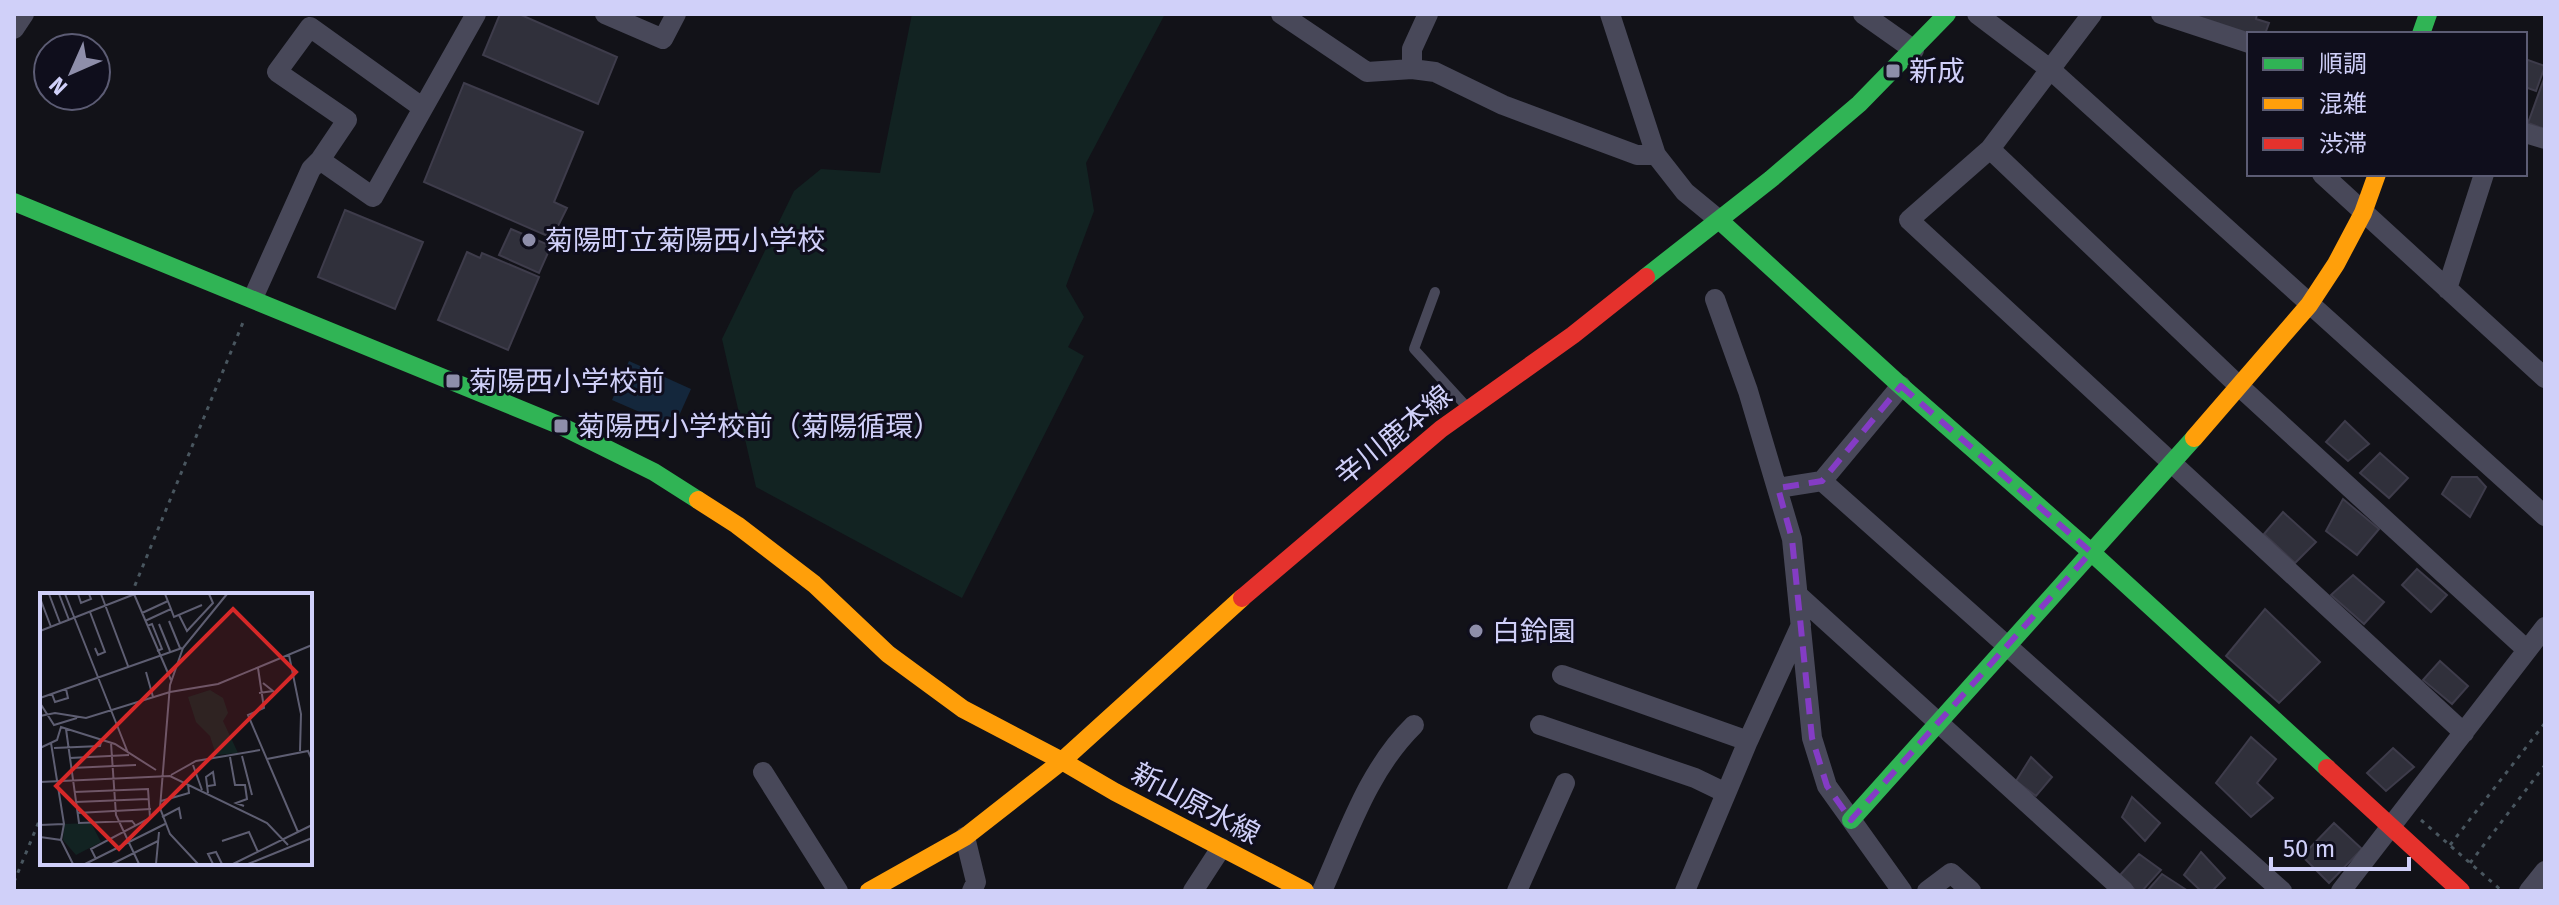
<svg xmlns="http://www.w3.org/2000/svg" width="2559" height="905" viewBox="0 0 2559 905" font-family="'Fira Sans','Noto Sans JP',sans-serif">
	<rect width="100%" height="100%" fill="#121218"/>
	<path fill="#122322" d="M912 14H1165L1086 163 1094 211 1066 286 1084 317 1068 347 1084 356 962 598 756 487 722 339 794 191 821 169 880 173Z"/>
	<path fill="#14273c" d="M629 361 691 389 674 427 612 400Z"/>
	<path fill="#30303b" stroke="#3e3c4b" stroke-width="2" d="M500 14H519L617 57 598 104 483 55Z
		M2176 14H2257L2256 19 2269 23 2265 34H2249Z
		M2525 59 2545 66 2536 91 2525 87Z
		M2545 76V129L2528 123Z
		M464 83 583 132 554 202 567 208 552 238 424 182Z
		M345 210 423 242 395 309 318 277Z
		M511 229 551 246 539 273 499 255Z
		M467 252 480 258 482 253 539 277 508 350 438 320Z
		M2345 421 2369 444 2348 461 2326 442Z
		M2380 453 2408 478 2389 498 2360 473Z
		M2452 477H2477L2486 487 2470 517 2442 494Z
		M2343 499 2379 529 2357 555 2326 531Z
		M2283 512 2316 542 2295 563 2264 534Z
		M2417 569 2447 595 2431 612 2402 585Z
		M2353 575 2384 602 2364 624 2331 595Z
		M2265 609 2320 662 2279 703 2226 656Z
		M2440 661 2468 686 2452 704 2423 680Z
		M2251 737 2276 759 2257 783 2273 798 2251 817 2216 783Z
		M2393 748 2414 767 2386 791 2367 773Z
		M2031 757 2052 777 2036 796 2016 781Z
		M2132 797 2160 823 2145 841 2122 817Z
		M2334 823 2362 849 2329 883 2302 856Z
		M2201 852 2225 878 2212 891H2201L2184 875Z
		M2139 854 2161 870 2142 891H2136L2120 875Z
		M2162 874 2188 891H2147Z"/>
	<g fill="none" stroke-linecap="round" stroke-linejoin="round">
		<path stroke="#49565f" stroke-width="3" stroke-dasharray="4 6" stroke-linecap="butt" d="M131 595 244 320
			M2421 820 2502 891
			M2450 845 2545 723
			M2470 863 2545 765
			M14 882 42 814"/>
		<path stroke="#484859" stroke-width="10" d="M1435 292 1414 349 1467 407"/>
		<path stroke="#484859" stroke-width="20" d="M605 14 663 39 676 14
			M1281 14 1367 72 1412 69 1435 72 1503 105 1637 155H1656
			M1610 14 1656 155 1685 192 1719 220
			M1863 14 1914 50
			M1977 14 2051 70 2545 516
			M2092 14 1990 149 1909 220 2464 733
			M2161 14 2249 43
			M14 29 24 14
			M1412 69V49L1428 14
			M2525 133 2545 139
			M1990 149 2239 386 2527 650
			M320 160 347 120 277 72 310 27 423 108
			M2322 174 2545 378
			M2447 289 2484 174
			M253 298 311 169 320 160 373 197 476 14
			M1715 299 1748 391 1792 539 1812 738 1827 786 1902 891
			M1822 481 2282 891
			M1778 488 1822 481 1901 386
			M1800 597 2124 891
			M1562 675 1748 741
			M1540 725 1695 778 1726 793
			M763 772 838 891
			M965 837 976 882 972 891
			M1193 891 1221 848
			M1322 891C1348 833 1368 770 1414 725
			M1517 891 1565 783
			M1685 891 1748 741 1801 625
			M1927 891 1951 873 1971 891
			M2341 891 2545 627
			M2529 891 2545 871"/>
		<path stroke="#30b455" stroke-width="18" d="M2421 34 2428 14
			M14 202 561 426 654 472 698 500
			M1719 220 1901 386 2091 552 2327 768
			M1646 277 1771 179 1859 104 1947 14
			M1851 820 2194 438"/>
		<path stroke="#ff9f0a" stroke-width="18" d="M2194 438 2309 305 2336 264 2363 213 2377 174
			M698 500 737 525 814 584 888 654 963 709 1062 761 1115 792 1305 891
			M869 891 965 837 1062 761 1242 598"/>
		<path stroke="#e5322d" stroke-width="18" d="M1242 598 1441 429 1573 335 1646 277
			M2327 768 2461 891"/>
	</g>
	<path fill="none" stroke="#843cc5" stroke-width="6" stroke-dasharray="16 10" stroke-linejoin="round" d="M1901 386 2091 552 1851 820 1827 786 1812 738 1792 539 1778 488 1822 481Z"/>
	<g fill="#8e8eaa" stroke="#0f0e1c" stroke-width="3">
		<rect x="1885" y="63" width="16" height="16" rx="4"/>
		<circle cx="529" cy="240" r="8"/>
		<rect x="445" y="373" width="16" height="16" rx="4"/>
		<rect x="553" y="418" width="16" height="16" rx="4"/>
		<circle cx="1476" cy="631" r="8"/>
	</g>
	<g text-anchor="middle" stroke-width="6" stroke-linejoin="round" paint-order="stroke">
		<g font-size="28" fill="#d0d0f9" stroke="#0f0e1c" text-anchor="start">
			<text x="1909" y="81">新成</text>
			<text x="545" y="250">菊陽町立菊陽西小学校</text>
			<text x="469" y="391">菊陽西小学校前</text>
			<text x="577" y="436">菊陽西小学校前（菊陽循環）</text>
			<text x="1492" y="641">白鈴園</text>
		</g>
		<g font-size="28" fill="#d0d0f9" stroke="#0f0e1c">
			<text transform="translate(1393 435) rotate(-39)" y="10">辛川鹿本線</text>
			<text transform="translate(1196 803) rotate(28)" y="10">新山原水線</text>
		</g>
	</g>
	<g transform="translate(40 593)">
		<rect width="272" height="272" fill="#121218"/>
		<path d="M170 97 183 105 188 120 183 128 198 160 176 162 170 143 156 129 148 104ZM51 230 61 249 36 262 23 247 24 231Z" fill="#122322"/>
		<path fill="none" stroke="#5e5e72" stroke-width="2" d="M9 1 20 30M19 1 29 27M25 1 88 160M38 1 41 10 51 6 49 1M61 1 88 73M94 1 131 87M0 5 11 34M131 16 134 24 162 12M50 19 65 59 58 62 55 55M102 20 128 8M139 22 147 38 173 10 169 1M105 28 131 16 125 1M129 28 140 55M119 31 130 58M107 33 112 31 122 56 117 58M0 38 95 1M249 62 261 121 260 158M218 75 224 115 208 122 258 239M106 79 113 104M130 99 178 91 272 52M219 100 233 98 223 90M12 101 15 109 28 105 26 96M0 105 142 55M0 110 14 132 37 125M0 123 15 120 46 125 130 99M26 136 39 230 92 228 96 233M11 150 24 231 21 247M71 150 76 222 99 271M0 155 17 147 21 134 75 151 116 177M14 155 60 153 61 149M202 163 212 202M190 164 195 192H205L207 206 196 210 204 213M30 165 89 162M227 166 268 158 272 167M153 172 162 197M31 175 96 172M131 182 156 168 220 157M0 189 130 183 227 230 248 252M168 193 175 192 173 179 166 184 168 200M34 199 108 196 110 225 51 256 56 266M121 208 149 200 148 191M36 209 108 206M37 220 111 216M122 224 139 215 141 226M0 232 24 231M0 244 21 247 33 271M182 248 209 239 218 259M45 271 125 231M72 271 118 248M116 271 119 239M158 271 130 241 120 215 130 92 143 55 187 1M173 271 168 261 176 259 182 271M193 271 272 232M208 271 272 245"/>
		<path fill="#d62828" fill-opacity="0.15" stroke="#d62828" stroke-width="4" d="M193 16 256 79 79 256 16 193Z"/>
		<rect width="272" height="272" fill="none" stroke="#d0d0f9" stroke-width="4"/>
	</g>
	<rect width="2559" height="905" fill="none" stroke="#d0d0f9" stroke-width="32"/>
	<rect x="2247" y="32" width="280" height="144" fill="#0f0e1c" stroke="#5c5c74" stroke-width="2"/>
	<rect x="2263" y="58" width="40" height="12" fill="#30b455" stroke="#5c5c74" stroke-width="2"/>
	<text x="2319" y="72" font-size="24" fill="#d0d0f9">順調</text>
	<rect x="2263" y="98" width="40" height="12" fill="#ff9f0a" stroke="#5c5c74" stroke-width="2"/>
	<text x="2319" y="112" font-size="24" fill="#d0d0f9">混雑</text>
	<rect x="2263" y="138" width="40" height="12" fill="#e5322d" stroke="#5c5c74" stroke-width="2"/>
	<text x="2319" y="152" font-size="24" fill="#d0d0f9">渋滞</text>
	<g transform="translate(72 72) rotate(225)"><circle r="38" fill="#0f0e1c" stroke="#5c5c74" stroke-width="2"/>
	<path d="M0-6L14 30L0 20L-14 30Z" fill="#8e8eaa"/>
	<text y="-12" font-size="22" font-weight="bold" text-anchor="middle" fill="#d0d0f9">N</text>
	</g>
	<path d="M2271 857v12h138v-12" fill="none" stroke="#d0d0f9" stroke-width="4"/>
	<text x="2283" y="857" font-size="24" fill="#d0d0f9" stroke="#0f0e1c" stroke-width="6" paint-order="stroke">50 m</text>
</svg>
